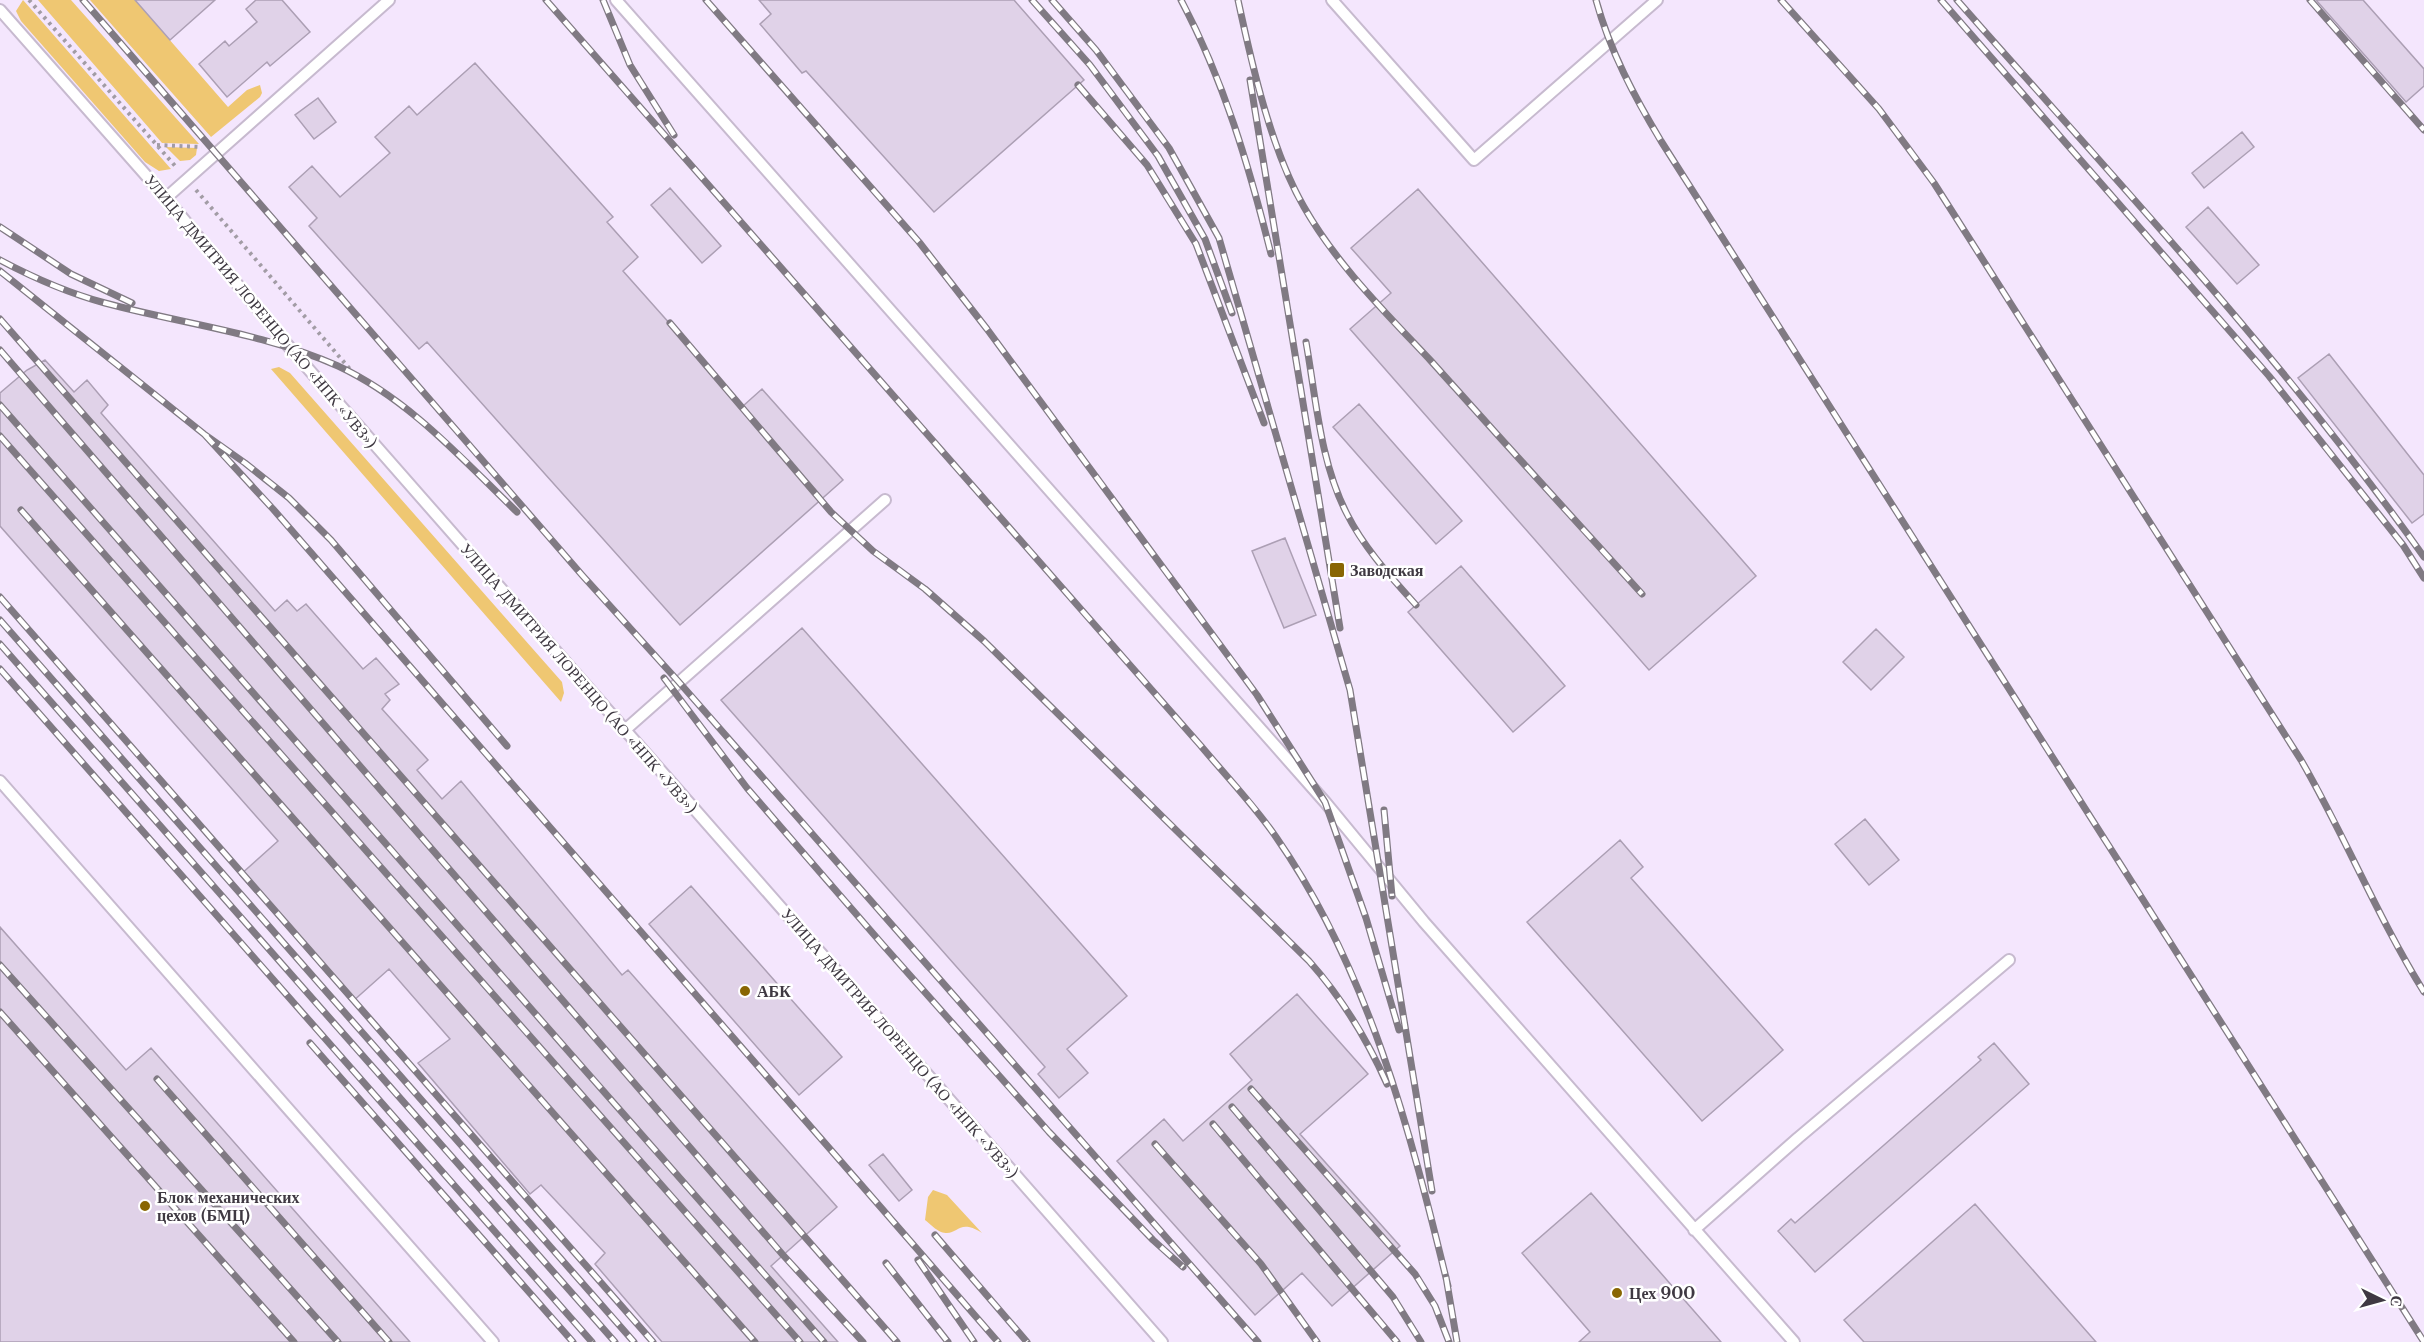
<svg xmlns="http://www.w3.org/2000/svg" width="2424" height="1342" viewBox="0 0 2424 1342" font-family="'Libre Baskerville',serif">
	<rect width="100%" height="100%" fill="#fcf6ff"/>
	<path fill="#f4e6fd" d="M0 0H2424V1342H0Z"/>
	<path fill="#efc772" d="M23 0 171 169 159 171 145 162 21 21 16 11Z
		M38 0H71L199 144 162 143Z
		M90 0H135L228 107 247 90 260 85 262 93 260 97 211 137Z
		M166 147 197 148 196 155 190 160 180 161Z
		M279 367 290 373 562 682 564 693 561 702 271 369Z
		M933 1190 947 1195 982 1233C957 1217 958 1238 941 1232 936 1230 930 1224 925 1220L928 1197Z"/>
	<path fill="#e0d2e8" stroke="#ac9fb4" stroke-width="1.5" d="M135 0H215L170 40Z
		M256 0H282L310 32 270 66 267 62 227 97 199 64 225 41 229 46 257 22 246 9Z
		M759 0H1014L1084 80 934 212 806 71 802 73 760 24 771 14Z
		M2316 0H2363L2424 69V86L2406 102Z
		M475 63 613 217 607 222 638 257 623 271 743 406 762 389 843 480 680 625 427 342 419 349 309 226 317 218 289 187 312 166 340 197 390 153 375 137 409 106 417 115Z
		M318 98 336 122 314 139 295 115Z
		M2242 132 2254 147 2204 188 2192 173Z
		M670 188 721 246 702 263 651 205Z
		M1418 189 1756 576 1649 670 1350 329 1391 293 1351 248Z
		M2208 207 2259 265 2237 284 2186 227Z
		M2329 354 2424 475V514L2412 523 2298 378Z
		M45 360 74 392 87 380 108 405 101 413 275 611 287 600 297 611 306 604 363 669 376 658 399 684 385 694 390 700 382 709 428 760 417 770 442 799 461 781 622 975 628 970 837 1207 771 1266 838 1342H662L595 1264 605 1253 541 1185 530 1194 418 1063 450 1039 389 969 352 1002 240 875 278 841 0 526V393L27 370Z
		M1359 404 1462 521 1436 544 1333 427Z
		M1285 538 1316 615 1284 628 1252 551Z
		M1461 566 1565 686 1513 732 1408 612Z
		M802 628 1127 996 1067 1049 1088 1073 1059 1098 1038 1074 1045 1067 721 700Z
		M1876 629 1904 657 1871 690 1843 662Z
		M1865 819 1899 860 1869 885 1835 844Z
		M1620 840 1643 867 1631 878 1783 1050 1702 1121 1527 922Z
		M691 886 842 1057 799 1095 649 924Z
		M0 927 126 1070 151 1048 410 1342H0Z
		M1297 994 1368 1074 1300 1134 1400 1246 1332 1306 1302 1273 1255 1315 1117 1161 1164 1119 1183 1141 1252 1080 1230 1054Z
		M1994 1043 2029 1084 1815 1272 1778 1231 1791 1219 1795 1223 1981 1060 1978 1057Z
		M883 1154 912 1190 899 1201 869 1165Z
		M1591 1193 1721 1342H1579L1590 1332 1522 1253Z
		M1975 1204 2096 1342H1864L1844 1320Z"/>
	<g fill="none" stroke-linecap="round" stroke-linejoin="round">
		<g stroke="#c7bacf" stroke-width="14">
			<path id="service" d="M616 0 1325 802 1424 922 1794 1342
				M1332 0 1474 160 1657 0
				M0 10 166 198 290 348 1162 1342
				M166 198 389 0
				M625 730 885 500
				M0 781 493 1342
				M1694 1230 1798 1138 2009 960"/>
		</g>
		<path stroke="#a29ca5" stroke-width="4" stroke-dasharray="3 4.5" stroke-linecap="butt" d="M29 0 177 168
			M157 145 202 147
			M196 190 355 375"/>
		<use href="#service" stroke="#fff" stroke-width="10"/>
		<g stroke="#807a83" stroke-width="7">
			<path id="rail" d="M83 0 582 575 678 681 1258 1342
				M546 0 1201 746C1226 776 1254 805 1276 837 1369 971 1410 1130 1448 1286
				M603 0 630 65 674 135
				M706 0 919 242 987 329 1257 695 1325 802 1366 918 1399 1030
				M1032 0 1090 65 1158 156 1205 239 1232 313
				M1052 0 1096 50 1169 148 1219 238 1350 690 1432 1191
				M1181 0C1224 81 1249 166 1271 254
				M1238 0C1252 65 1271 150 1304 207 1337 265 1386 313 1431 361 1501 439 1571 516 1642 594
				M1596 0C1610 51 1634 96 1661 141L2424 1342
				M1781 0 1879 109 1934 183 2301 760C2345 836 2378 918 2424 992
				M1941 0 2269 376 2403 545 2424 578
				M1957 0C2117 182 2284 359 2424 557
				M2310 0 2424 130
				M1250 80 1340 628
				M1078 85 1147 165 1196 244 1264 423
				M0 227 71 274 132 303
				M0 260C34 278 68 293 105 303 183 324 264 333 338 366 409 399 462 459 517 512
				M0 271 204 434 245 463 289 498 331 540 507 746
				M0 319 897 1342
				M670 323 831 512 873 551 925 589 984 641 1309 961C1342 998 1367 1039 1387 1084
				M1306 342C1316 398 1320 462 1347 514 1364 548 1391 577 1416 605
				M0 350 783 1255 863 1342
				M0 405 824 1342
				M204 434 273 509 998 1342
				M0 436 800 1342
				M21 510 755 1342
				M0 597 653 1342
				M0 620 634 1342
				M0 644 615 1342
				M0 669 592 1342
				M664 678 747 788 883 945 1049 1132 1153 1240 1183 1267
				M1384 810 1392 896
				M0 965 338 1342
				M0 1012 294 1342
				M310 1043 573 1342
				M157 1079 389 1342
				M1251 1089 1415 1274 1435 1306 1449 1342
				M1232 1107 1393 1297 1421 1342
				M1213 1124 1397 1342
				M1155 1144 1261 1264 1317 1342
				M935 1235 1027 1342
				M918 1260 974 1342
				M886 1263 948 1342
				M1446 1277 1457 1342"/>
		</g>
		<use href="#rail" stroke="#fff" stroke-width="4.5" stroke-dasharray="14" stroke-linecap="butt"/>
	</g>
	<g fill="#896603" stroke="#fff" stroke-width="2">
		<rect x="1329" y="562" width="16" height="16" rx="3"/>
		<circle cx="745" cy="991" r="6"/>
		<circle cx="145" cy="1206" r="6"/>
		<circle cx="1617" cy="1293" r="6"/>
	</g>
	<g text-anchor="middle" stroke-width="5" stroke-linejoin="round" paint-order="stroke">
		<g font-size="16" fill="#3f3942" stroke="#fff">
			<text transform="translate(261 311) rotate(50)" y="6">УЛИЦА ДМИТРИЯ ЛОРЕНЦО (АО «НПК «УВЗ»)</text>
			<text transform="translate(579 678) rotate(49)" y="6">УЛИЦА ДМИТРИЯ ЛОРЕНЦО (АО «НПК «УВЗ»)</text>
			<text transform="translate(900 1043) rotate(49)" y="6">УЛИЦА ДМИТРИЯ ЛОРЕНЦО (АО «НПК «УВЗ»)</text>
		</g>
		<g font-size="16" font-weight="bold" fill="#3f3942" stroke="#fff" text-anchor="start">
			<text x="1350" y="576">Заводская</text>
			<text x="757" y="997">АБК</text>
			<text x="157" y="1203">Блок механических<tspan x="157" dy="18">цехов (БМЦ)</tspan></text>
			<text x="1629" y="1299">Цех 900</text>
		</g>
	</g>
	<g transform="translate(2382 1300) rotate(95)" stroke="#ffffff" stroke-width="4.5" paint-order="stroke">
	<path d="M0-4.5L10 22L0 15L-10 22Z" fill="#3f3942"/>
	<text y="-9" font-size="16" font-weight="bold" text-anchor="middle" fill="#3f3942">С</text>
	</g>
</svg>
